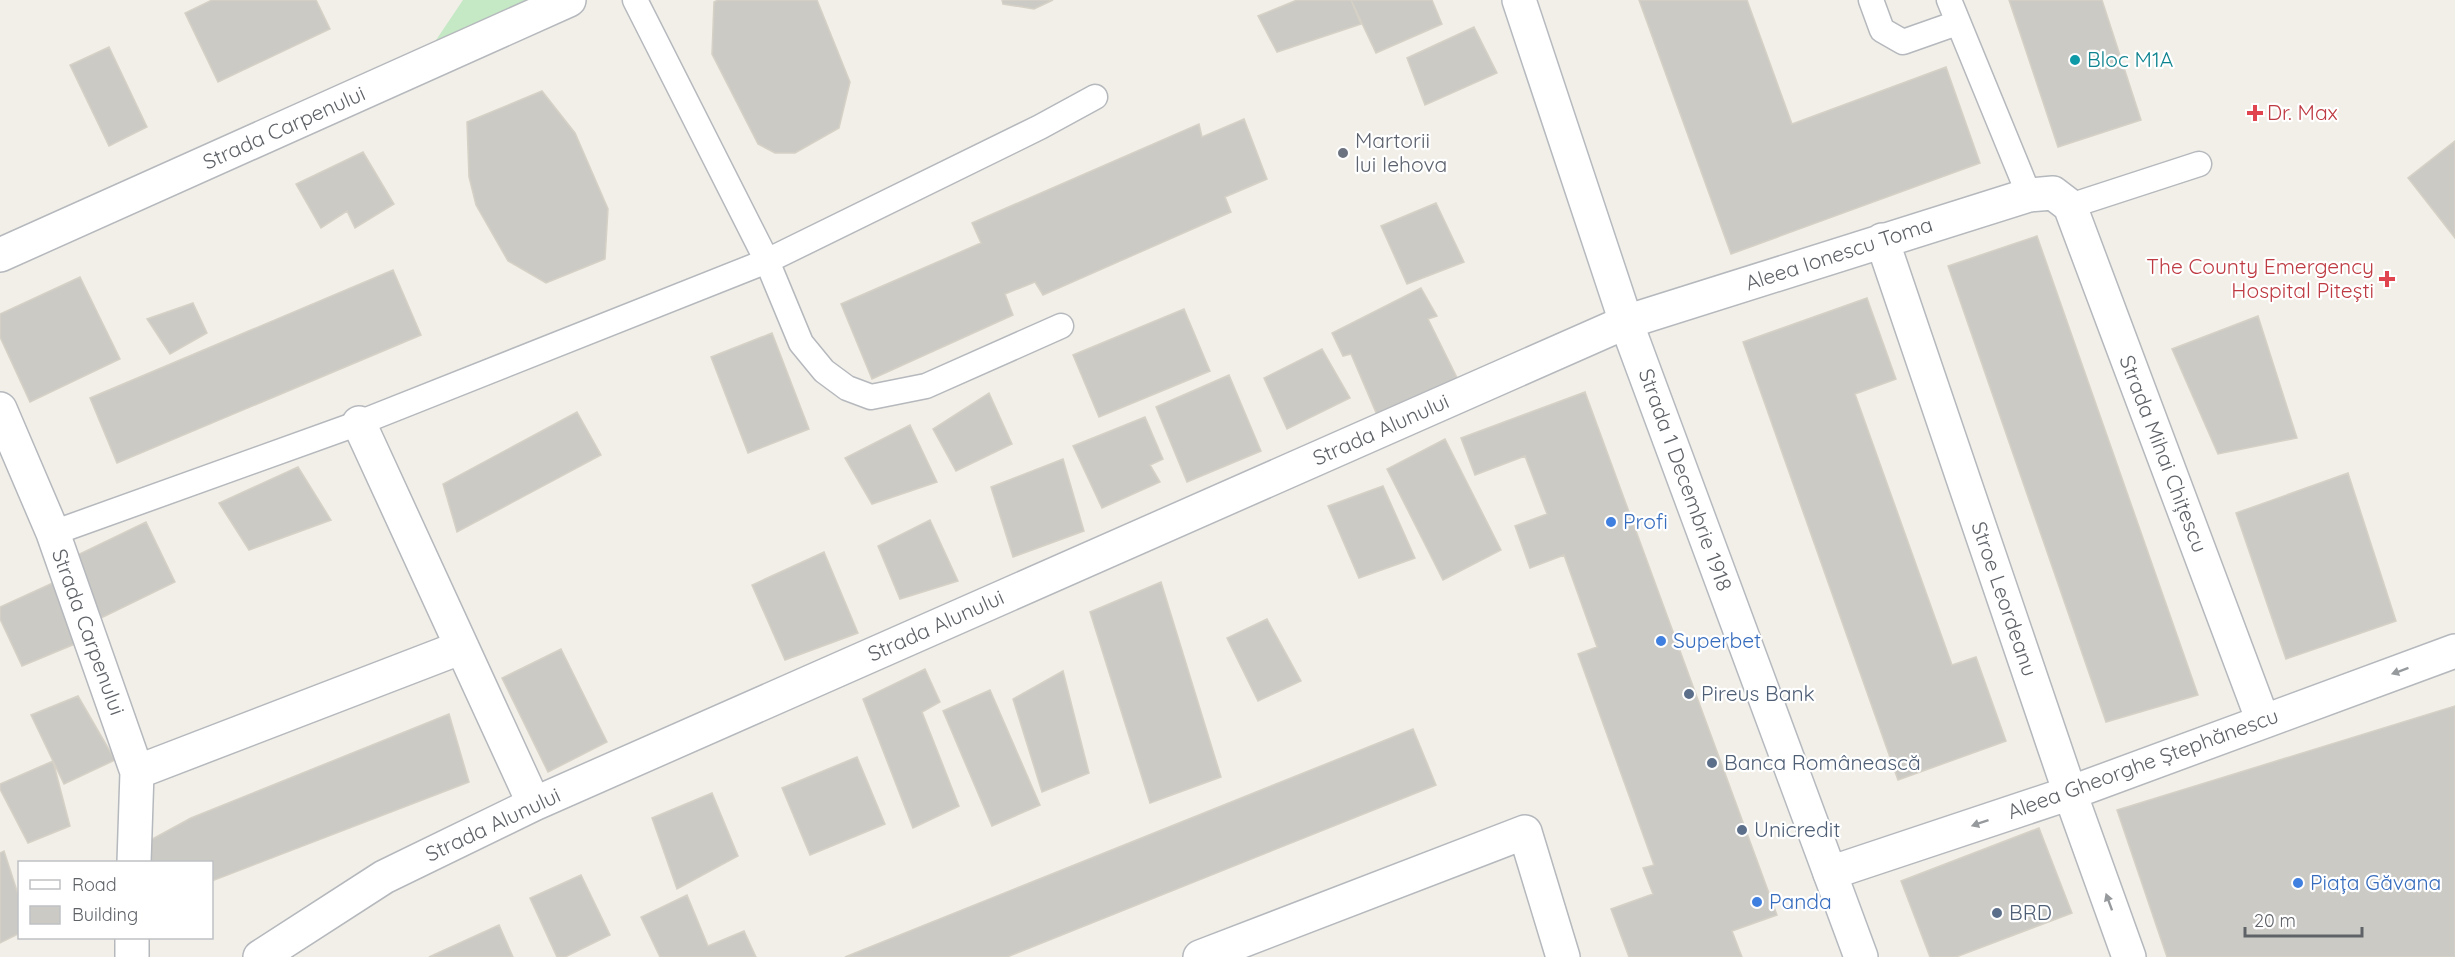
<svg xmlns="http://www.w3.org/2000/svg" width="2455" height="957" viewBox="0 0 2455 957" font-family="Quicksand,sans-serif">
	<rect width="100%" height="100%" fill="#f1efe8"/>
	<path fill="#c5e8c5" d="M463 0H539L428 52Z"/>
	<path fill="#cccac5" stroke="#d6d1c6" stroke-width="1.5" d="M212 0H316L330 29 218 82 185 13Z
		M718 0H817L850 82 839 128 795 153H775L758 144 712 54 714 2Z
		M1002 0H1053L1034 9 1003 4Z
		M1297 0H1351L1361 24 1277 52 1258 16Z
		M1351 0H1432L1442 24 1376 53Z
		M1639 0H1747L1792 124 1946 67 1980 163 1731 254Z
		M2009 0H2102L2141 120 2058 147Z
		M1474 27 1497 73 1425 105 1407 58Z
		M109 47 147 127 109 146 70 65Z
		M542 91 575 133 608 209 605 259 546 283 508 261 476 205 469 177 467 122Z
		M1244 119 1267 179 1225 197 1231 212 1043 295 1035 282 1005 294 1013 315 872 379 841 304 981 243 972 223 1199 124 1202 137Z
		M2455 141V238L2408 178Z
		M363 152 394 204 355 228 347 211 321 228 296 184Z
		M1436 203 1464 262 1407 284 1381 226Z
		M2037 236 2198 695 2106 722 1948 266Z
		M393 270 421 335 117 463 90 398Z
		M80 277 120 359 30 402 0 337V314Z
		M1421 288 1437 316 1428 319 1468 400 1386 436 1351 354 1343 356 1332 333Z
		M1867 298 1896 379 1855 394 1952 665 1976 657 2006 741 1898 780 1743 342Z
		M193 303 207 333 170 354 147 319Z
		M1184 309 1210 371 1099 417 1073 355Z
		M2258 316 2297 438 2218 454 2172 349Z
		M772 333 809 429 748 453 711 357Z
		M1322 349 1350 398 1287 429 1264 378Z
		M1229 375 1261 451 1187 482 1156 407Z
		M1585 392 1777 915 1732 931 1742 957H1629L1611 909 1653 894 1643 868 1654 865 1578 654 1597 647 1564 555 1530 568 1515 526 1547 514 1525 456 1475 475 1461 438Z
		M989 393 1012 444 956 471 933 429Z
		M577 412 601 455 457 532 443 484Z
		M1145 417 1163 459 1150 465 1160 482 1102 508 1073 446Z
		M910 425 937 482 872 504 845 458Z
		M1445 439 1501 550 1443 580 1387 469Z
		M1063 459 1084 531 1013 557 991 487Z
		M298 467 331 520 249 550 219 503Z
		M2348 473 2396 621 2286 659 2236 513Z
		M1383 486 1415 558 1359 578 1328 506Z
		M930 520 958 581 900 599 878 546Z
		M146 522 175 582 97 620 67 560Z
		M824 552 858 633 785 660 752 585Z
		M57 581 82 641 22 666 0 619V607Z
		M1161 582 1221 777 1150 803 1090 612Z
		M1267 619 1301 681 1258 701 1227 638Z
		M561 649 607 742 548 772 502 678Z
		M925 669 940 702 922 712 959 806 913 828 863 699Z
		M1063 671 1089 773 1042 792 1013 699Z
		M990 690 1040 805 992 826 943 711Z
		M78 696 115 760 64 784 31 715Z
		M2455 706V957H2167L2117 810Z
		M449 714 469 782 212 881V862H151L143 844 191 818Z
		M1413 729 1436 785 1007 957H845Z
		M857 757 885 824 810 855 782 788Z
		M53 761 70 826 28 843 0 789V784Z
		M712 793 738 856 677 889 652 818Z
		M2039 828 2072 913 1956 957H1930L1901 881Z
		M4 851 20 900V933L0 943V853Z
		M581 875 610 935 565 957H557L530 898Z
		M687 895 708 946 744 931 756 957H660L641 917Z
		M499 925 513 957H429Z"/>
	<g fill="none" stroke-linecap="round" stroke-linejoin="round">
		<g stroke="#b5b8bc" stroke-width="27">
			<path id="service" d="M635 0 767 261 801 343 824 371 847 388 871 397 926 386 1061 326
				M1871 0 1882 30 1903 42 1957 23
				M1949 0 2029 195
				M2070 206 2199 164
				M53 533 359 423 767 261 1040 127 1095 97"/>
		</g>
		<g stroke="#b5b8bc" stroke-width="36">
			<path id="minor" d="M1882 240 2070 793 2129 957
				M0 255 569 0
				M0 409 53 533 137 772 134 862
				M359 423 534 804
				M137 772 462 647
				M1830 873 2070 793 2455 651
				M132 938V957
				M260 957 384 877 534 804 1626 322 2029 195 2053 193 2070 206 2263 721
				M1200 957 1525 832 1563 957"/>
		</g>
		<g stroke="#b6babf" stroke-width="36">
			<path id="secondary" d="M1519 0 1626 322 1861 957"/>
		</g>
		<use href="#service" stroke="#fff" stroke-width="24"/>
		<use href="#minor" stroke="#fff" stroke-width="33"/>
		<use href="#secondary" stroke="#fff" stroke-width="33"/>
	</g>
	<defs><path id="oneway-solid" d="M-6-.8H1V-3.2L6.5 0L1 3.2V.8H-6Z" transform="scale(1.5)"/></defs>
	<g fill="#979a9d">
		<use href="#oneway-solid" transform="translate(2400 671) rotate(160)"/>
		<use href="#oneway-solid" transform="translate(1980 823) rotate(161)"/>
		<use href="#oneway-solid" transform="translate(2109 902) rotate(-110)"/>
	</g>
	<circle fill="#0f9aa8" stroke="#fff" stroke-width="2" cx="2075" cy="60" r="6"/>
	<g fill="#e0444e" stroke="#fff" stroke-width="2">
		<path d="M2252 104h6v6h6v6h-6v6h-6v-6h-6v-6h6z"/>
		<path d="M2384 270h6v6h6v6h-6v6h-6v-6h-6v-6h6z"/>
	</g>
	<circle fill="#6b7280" stroke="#fff" stroke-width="2" cx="1343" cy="153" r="6"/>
	<g fill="#3f7fe0" stroke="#fff" stroke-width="2">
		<circle cx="1611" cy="522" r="6"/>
		<circle cx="1661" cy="641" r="6"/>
		<circle cx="2298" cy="883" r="6"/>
		<circle cx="1757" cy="902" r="6"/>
	</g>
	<g fill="#5c6f8a" stroke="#fff" stroke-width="2">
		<circle cx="1689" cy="694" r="6"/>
		<circle cx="1712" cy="763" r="6"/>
		<circle cx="1742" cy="830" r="6"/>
		<circle cx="1997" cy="913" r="6"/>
	</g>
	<g text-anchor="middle" stroke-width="4.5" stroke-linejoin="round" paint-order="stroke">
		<g font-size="21" fill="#0d838f" stroke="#fff" text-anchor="start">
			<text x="2087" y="67">Bloc M1A</text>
		</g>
		<g font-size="21" fill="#be3a42" stroke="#fff" text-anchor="start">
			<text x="2267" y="120">Dr. Max</text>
			<text x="2374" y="274" text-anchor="end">The County Emergency<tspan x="2374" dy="24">Hospital Pitești</tspan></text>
		</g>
		<g font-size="21" fill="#5f6368" stroke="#fff">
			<text transform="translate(284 128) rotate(-24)" y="7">Strada Carpenului</text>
			<text transform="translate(1839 254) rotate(-18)" y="7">Aleea Ionescu Toma</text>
			<text transform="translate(1381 430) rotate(-24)" y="7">Strada Alunului</text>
			<text transform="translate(2163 454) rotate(69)" y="7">Strada Mihai Chițescu</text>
			<text transform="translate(1685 480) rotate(70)" y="7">Strada 1 Decembrie 1918</text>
			<text transform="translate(2004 599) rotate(71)" y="7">Stroe Leordeanu</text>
			<text transform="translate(936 626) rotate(-24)" y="7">Strada Alunului</text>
			<text transform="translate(88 632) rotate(70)" y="7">Strada Carpenului</text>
			<text transform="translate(2143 764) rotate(-20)" y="7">Aleea Gheorghe Ștephănescu</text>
			<text transform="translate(493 825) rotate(-25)" y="7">Strada Alunului</text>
		</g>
		<g font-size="21" fill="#5b616d" stroke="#fff" text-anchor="start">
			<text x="1355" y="148">Martorii<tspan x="1355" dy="24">lui Iehova</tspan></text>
		</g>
		<g font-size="21" fill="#366cbe" stroke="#fff" text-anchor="start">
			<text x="1623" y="529">Profi</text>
			<text x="1673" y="648">Superbet</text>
			<text x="2310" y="890">Piața Găvana</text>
			<text x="1769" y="909">Panda</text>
		</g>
		<g font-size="21" fill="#4e5e75" stroke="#fff" text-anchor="start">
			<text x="1701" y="701">Pireus Bank</text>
			<text x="1724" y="770">Banca Românească</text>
			<text x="1754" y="837">Unicredit</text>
			<text x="2009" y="920">BRD</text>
		</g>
	</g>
	<rect x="18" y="861" width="195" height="78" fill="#ffffff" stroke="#bfc1c3" stroke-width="1.5"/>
	<rect x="30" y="880" width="30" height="9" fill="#ffffff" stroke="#bfc1c3" stroke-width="1.5"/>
	<text x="72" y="891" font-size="18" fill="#5f6368">Road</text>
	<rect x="30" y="906" width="30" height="18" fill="#cccac5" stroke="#bfc1c3" stroke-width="1.5"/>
	<text x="72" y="921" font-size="18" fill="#5f6368">Building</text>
	<path d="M2245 927v9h117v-9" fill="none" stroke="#5f6368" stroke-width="3"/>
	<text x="2254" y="927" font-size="18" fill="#5f6368" stroke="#ffffff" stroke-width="4.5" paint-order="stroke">20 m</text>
</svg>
